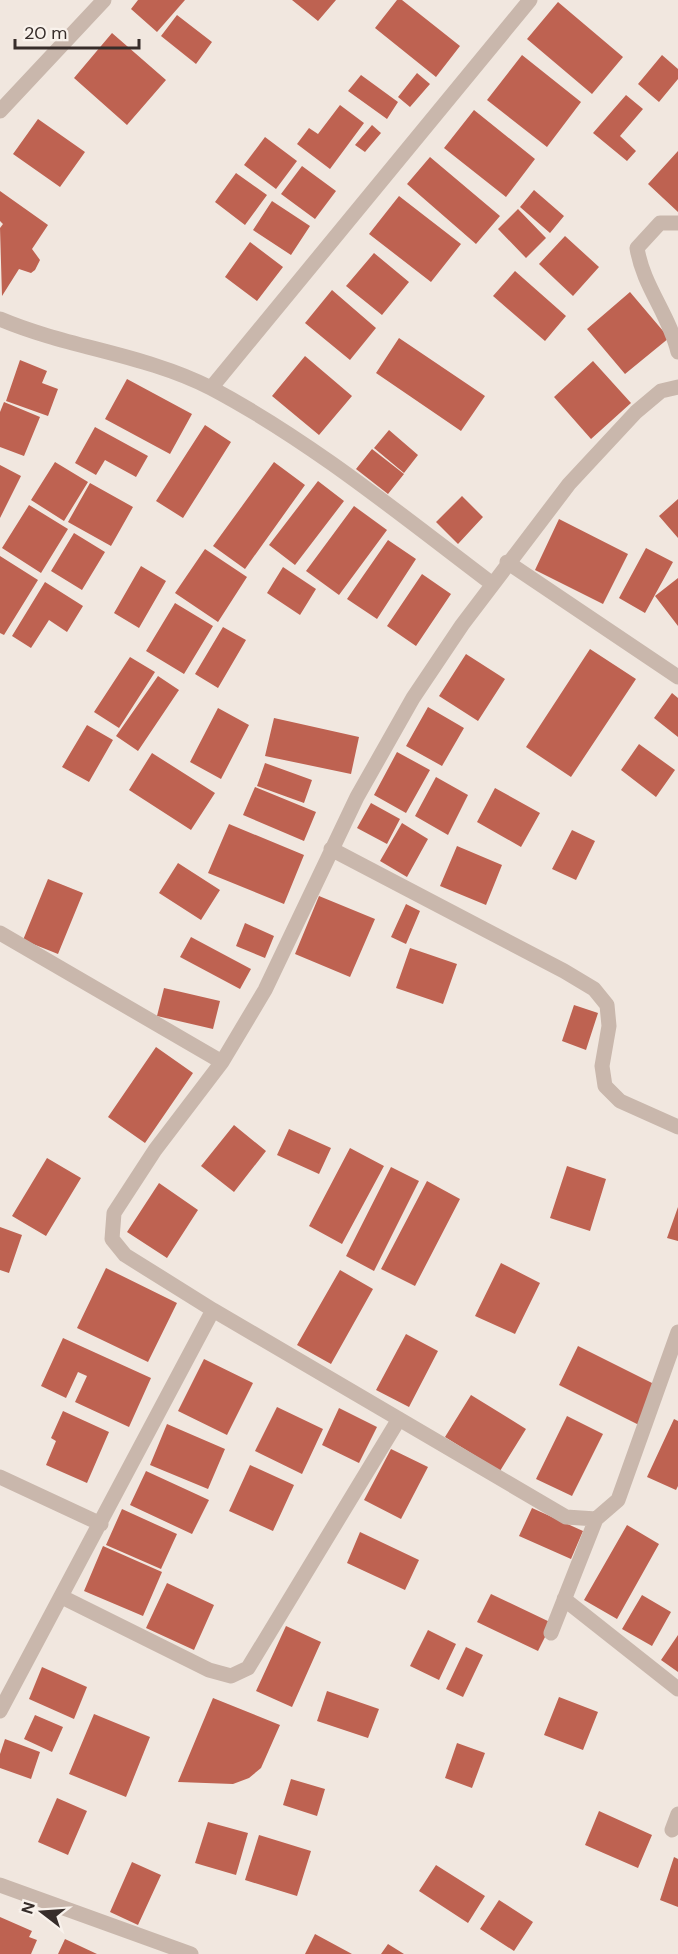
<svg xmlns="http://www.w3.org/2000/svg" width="678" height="1954" viewBox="0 0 678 1954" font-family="'DM Sans',sans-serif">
	<rect width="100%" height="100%" fill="#f1e7df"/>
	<path fill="#be6251" d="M138 0H185L157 32 131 9Z
		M292 0H336L318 21Z
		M397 0H402L460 46 436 77 375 28Z
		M558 2 623 57 592 94 527 39Z
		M177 15 212 42 196 64 161 36Z
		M112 33 166 80 127 125 74 78Z
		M522 55 581 102 547 147 487 100Z
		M662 55 678 69V79L659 102 638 84Z
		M417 73 430 84 410 107 398 97Z
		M361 75 398 102 387 119 348 91Z
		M626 95 643 109 620 136 636 151 627 161 593 133Z
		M340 105 364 123 330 169 297 144 309 128 318 134Z
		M474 110 535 159 506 197 444 148Z
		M38 119 85 152 60 187 13 154Z
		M372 125 381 133 365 152 355 145Z
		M265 137 297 161 276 189 244 165Z
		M678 151V212L648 184Z
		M430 157 500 216 476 244 407 184Z
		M302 166 336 191 315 219 281 194Z
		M236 173 267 195 245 225 215 202Z
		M534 190 564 216 550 233 520 207Z
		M0 191 48 225 32 249 40 260 35 270 31 273 19 269 2 296 0 228 3 224 0 221Z
		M399 196 461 244 431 282 369 234Z
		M272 201 310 226 291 255 253 230Z
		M518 209 546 238 526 258 498 229Z
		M565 236 599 267 573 296 539 264Z
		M250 242 283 267 257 301 225 277Z
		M374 253 409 282 382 315 346 286Z
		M515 271 566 316 545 341 493 296Z
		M332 290 376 328 350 360 305 323Z
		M630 292 669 338 625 374 587 329Z
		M399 338 485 396 461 431 376 373Z
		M305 356 352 396 319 435 272 396Z
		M20 360 47 371 42 383 58 389 48 416 6 401Z
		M593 361 631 403 591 439 554 397Z
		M127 379 192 414 170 454 105 419Z
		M4 402 40 417 24 456 0 447V412Z
		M205 425 231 442 183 518 156 501Z
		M95 427 148 456 136 477 105 460 96 475 75 463Z
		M389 430 418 455 404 473 374 448Z
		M372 449 404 474 388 494 356 469Z
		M55 462 88 482 64 521 31 500Z
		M274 462 305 485 245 569 213 546Z
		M0 465 21 476 0 518Z
		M318 481 344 501 295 565 269 545Z
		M90 483 133 507 111 546 68 522Z
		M462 496 483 517 458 544 436 522Z
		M678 499V538L659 516Z
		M29 505 68 529 41 573 2 548Z
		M354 506 387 530 339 595 306 571Z
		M559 519 628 554 603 604 535 570Z
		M74 533 105 552 82 590 51 571Z
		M388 540 416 559 377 619 347 599Z
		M646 548 673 562 645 613 619 598Z
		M205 549 247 577 218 622 175 593Z
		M0 556 38 580 4 635 0 633Z
		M141 566 166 581 139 628 114 613Z
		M283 567 316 589 300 615 267 593Z
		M422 574 451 594 416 646 387 626Z
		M678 578V626L655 596Z
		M45 582 83 606 67 632 49 620 31 648 12 636Z
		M175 603 213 626 184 674 146 651Z
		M223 627 246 640 218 688 195 674Z
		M590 649 636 679 571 777 526 747Z
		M466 654 505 679 478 721 439 696Z
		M130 657 155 672 119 728 94 712Z
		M158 676 179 690 138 751 116 736Z
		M672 693 678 698V737L654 718Z
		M428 707 464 728 442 766 406 746Z
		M218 708 249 725 221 779 190 762Z
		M274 718 359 737 351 774 265 756Z
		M87 725 113 740 89 782 62 767Z
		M639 744 675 770 656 797 621 770Z
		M397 752 430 770 406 813 374 795Z
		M152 753 215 793 191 830 129 790Z
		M265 763 312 780 304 803 257 786Z
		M436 777 468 795 448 835 415 816Z
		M255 787 316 812 304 841 243 815Z
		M495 788 540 813 521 847 477 822Z
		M371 803 400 819 387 844 357 828Z
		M402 823 428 839 407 877 380 861Z
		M229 824 304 855 284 904 208 873Z
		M572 830 595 841 576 880 552 869Z
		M457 846 502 865 486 905 440 886Z
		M178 863 220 890 201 920 159 893Z
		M48 879 83 893 58 954 23 940Z
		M319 896 375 919 350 977 295 954Z
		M406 904 420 911 406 944 391 937Z
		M245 923 274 936 265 958 236 946Z
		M191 937 251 969 240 989 180 957Z
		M410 948 457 964 443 1004 396 988Z
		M164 988 220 1001 213 1029 157 1016Z
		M574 1005 598 1013 586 1050 562 1041Z
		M156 1047 193 1073 145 1143 108 1117Z
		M234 1125 266 1151 234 1192 201 1166Z
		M289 1129 331 1148 319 1174 277 1155Z
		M350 1148 384 1166 342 1244 309 1226Z
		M47 1158 81 1178 46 1236 12 1216Z
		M567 1166 606 1179 590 1231 550 1218Z
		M391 1167 419 1181 374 1271 346 1256Z
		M427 1181 460 1199 415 1286 381 1269Z
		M159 1183 198 1210 167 1258 127 1232Z
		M678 1207V1241L667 1238Z
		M0 1227 22 1235 9 1273 0 1270Z
		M501 1263 540 1283 515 1334 475 1316Z
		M106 1268 177 1303 148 1362 77 1328Z
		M340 1270 373 1289 331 1364 297 1345Z
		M406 1334 438 1351 409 1407 376 1390Z
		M63 1338 151 1378 129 1427 75 1402 87 1376 78 1372 66 1398 41 1386Z
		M578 1346 658 1386 639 1425 559 1385Z
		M204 1359 253 1383 227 1435 178 1411Z
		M471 1395 526 1429 500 1471 445 1437Z
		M277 1407 323 1429 302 1474 255 1451Z
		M339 1408 377 1427 359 1463 322 1445Z
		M63 1411 109 1432 87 1483 46 1465 56 1441 51 1438Z
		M567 1416 603 1434 572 1496 536 1479Z
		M674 1419 678 1421V1486L676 1490 647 1477Z
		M167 1424 225 1449 208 1489 150 1465Z
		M391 1449 428 1467 401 1519 364 1500Z
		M250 1465 294 1485 273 1531 229 1511Z
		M146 1471 209 1500 192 1534 130 1505Z
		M532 1508 583 1531 571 1559 519 1536Z
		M122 1509 177 1534 161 1569 106 1545Z
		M627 1525 659 1544 617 1619 584 1600Z
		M360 1532 419 1560 405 1590 347 1563Z
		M103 1546 162 1572 143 1616 84 1591Z
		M167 1583 214 1605 194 1650 146 1628Z
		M491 1594 552 1623 538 1651 477 1622Z
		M642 1595 671 1612 652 1646 622 1629Z
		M286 1626 321 1642 292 1707 256 1691Z
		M428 1630 456 1644 439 1680 410 1666Z
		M678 1635V1672L661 1660Z
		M466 1647 483 1655 463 1697 446 1689Z
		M42 1667 87 1687 74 1719 29 1699Z
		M327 1691 379 1709 368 1738 317 1721Z
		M559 1697 598 1712 583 1750 544 1735Z
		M213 1698 280 1725 261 1768 249 1778 233 1784 178 1782Z
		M94 1714 150 1737 126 1797 69 1774Z
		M35 1715 63 1727 52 1752 24 1739Z
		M5 1739 40 1752 31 1779 0 1768V1754Z
		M457 1743 485 1753 472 1788 445 1778Z
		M291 1779 325 1789 317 1816 283 1805Z
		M57 1798 87 1811 68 1855 38 1842Z
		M599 1811 652 1835 638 1868 585 1845Z
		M208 1822 248 1833 236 1875 195 1863Z
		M259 1835 311 1851 297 1896 245 1880Z
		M674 1857 678 1859V1907L660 1900Z
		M132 1862 161 1875 138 1925 110 1912Z
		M436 1865 485 1896 468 1923 419 1891Z
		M499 1900 533 1922 514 1951 480 1929Z
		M0 1917 32 1931 29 1937 37 1940 31 1954H0Z
		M315 1934 352 1954H305Z
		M65 1939 97 1954H58Z
		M388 1944 404 1954H381Z"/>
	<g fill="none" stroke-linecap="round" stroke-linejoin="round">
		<path stroke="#c9b7ac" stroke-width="15" d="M0 111 104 0
			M678 223H660L637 248C643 286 669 314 678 352
			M0 319C68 348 145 354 211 388 311 441 401 515 491 583
			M211 388 530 0
			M507 562 678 677
			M331 849 564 971 594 989 607 1005 609 1026 602 1066 605 1086 620 1101 678 1127
			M0 933 222 1062
			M213 1310 566 1517 596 1519 618 1500 678 1332
			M0 1477 101 1524
			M62 1597 209 1670 231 1676 248 1668 399 1419
			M564 1599 678 1689
			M551 1633 596 1519
			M0 1711 213 1310 125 1255 112 1239 114 1213 155 1150 222 1062 265 990 357 797 413 698 462 625 569 484 636 412 661 391 678 387
			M672 1830 678 1814
			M0 1885 191 1954"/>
	</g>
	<g transform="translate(42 1912) rotate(287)" stroke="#f9f2ec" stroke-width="4.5" paint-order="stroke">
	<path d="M0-4.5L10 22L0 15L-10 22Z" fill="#372d2a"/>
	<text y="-9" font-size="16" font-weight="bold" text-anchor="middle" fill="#372d2a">N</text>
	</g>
	<path d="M15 39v9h124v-9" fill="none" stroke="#372d2a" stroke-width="3"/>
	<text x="24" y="39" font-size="18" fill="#372d2a" stroke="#f9f2ec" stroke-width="4.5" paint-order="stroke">20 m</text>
</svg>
